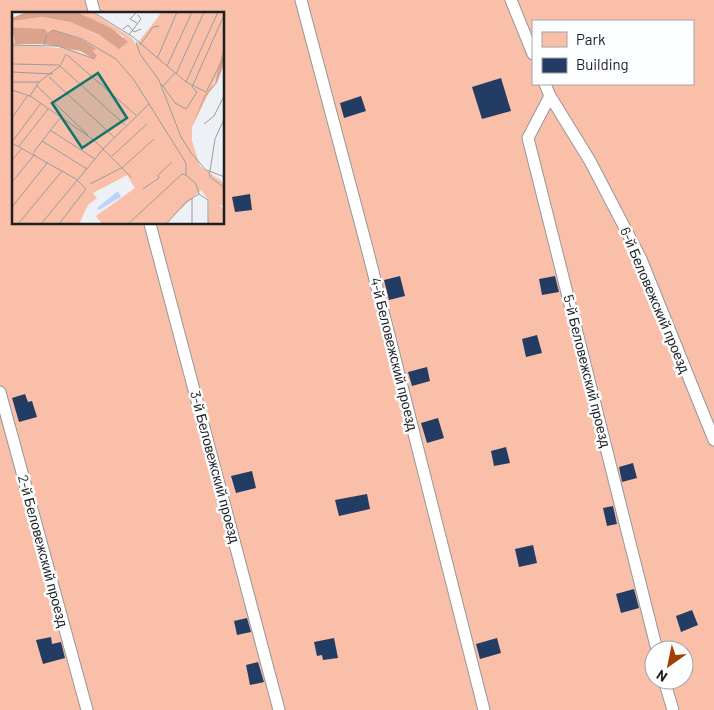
<svg xmlns="http://www.w3.org/2000/svg" width="714" height="710" viewBox="0 0 714 710" font-family="Barlow,sans-serif">
	<rect width="100%" height="100%" fill="#edf0f4"/>
	<path fill="#f9bfa8" fill-rule="evenodd" d="M0 0H714V710H0ZM14 14H224V224H14ZM533 21H693V84H533ZM654 650H684V680H654Z"/>
	<path fill="#233c64" d="M501 78 511 111 482 119 472 87Z
		M361 96 366 111 344 118 340 103Z
		M250 194 252 210 235 212 232 197Z
		M400 276 405 296 389 300 384 280Z
		M555 276 559 292 542 295 539 279Z
		M537 335 542 353 526 357 522 339Z
		M427 367 430 381 412 386 408 372Z
		M25 394 28 402 32 401 37 417 19 422 12 398Z
		M438 418 444 438 427 443 421 423Z
		M506 447 510 463 494 466 491 451Z
		M633 463 637 478 622 482 619 467Z
		M252 471 256 488 236 493 231 476Z
		M367 494 370 509 339 516 335 500Z
		M613 506 617 524 607 526 603 508Z
		M533 545 537 563 519 567 515 549Z
		M634 589 639 608 621 613 616 594Z
		M692 610 698 625 681 632 676 616Z
		M247 618 251 632 237 635 234 621Z
		M51 637 52 644 61 642 65 658 43 664 36 640Z
		M334 638 338 658 323 660 322 655 317 656 314 642Z
		M497 638 501 653 480 659 476 644Z
		M258 662 264 682 250 685 246 665Z"/>
	<g fill="none" stroke-linecap="round" stroke-linejoin="round">
		<g stroke="#95989b" stroke-width="13">
			<path id="lane" d="M91 0 95 14
				M301 0 367 248 484 710
				M511 0 533 54
				M545 84 550 96 590 161 641 259 714 440
				M550 96 528 138 657 650
				M150 224 279 710
				M0 392 87 710
				M664 680 673 710"/>
		</g>
		<use href="#lane" stroke="#fff" stroke-width="11"/>
	</g>
	<g text-anchor="middle" stroke-width="5" stroke-linejoin="round" paint-order="stroke">
		<g font-size="14" fill="#1d1e20" stroke="#fcfdff">
			<text transform="translate(655 300) rotate(67)" y="5">6-й Беловежский проезд</text>
			<text transform="translate(394 354) rotate(76)" y="5">4-й Беловежский проезд</text>
			<text transform="translate(587 371) rotate(76)" y="5">5-й Беловежский проезд</text>
			<text transform="translate(215 467) rotate(75)" y="5">3-й Беловежский проезд</text>
			<text transform="translate(43 551) rotate(75)" y="5">2-й Беловежский проезд</text>
		</g>
	</g>
	<g transform="translate(12 12)">
		<rect width="212" height="212" fill="#edf0f4"/>
		<path d="M65 0H80L120 26 124 33 150 0H212V33L207 60 180 115V129L188 154 212 171V194L207 193 212 197V212H196L197 189 189 178 153 212H90L84 204 123 176 115 163 81 181 85 186 76 193 67 212H0V25L3 32 58 37 82 47V38L36 22 33 17 0 15V9L31 5 58 10 92 26 113 25Z" fill="#f9bfa8"/>
		<path d="M14 0H65L99 16 116 30 107 37 87 23 58 10 31 5 0 9V6ZM0 15 33 17 36 21 41 18 70 28 84 37 81 39 85 44 82 47 68 39 32 32H3ZM212 33V52L205 71 194 84 180 115 192 84 203 71Z" fill="#dca38c"/>
		<path d="M106 179 109 185 87 198 85 196Z" fill="#bad3fa"/>
		<path fill="none" stroke="#9a9c9f" stroke-width="1" d="M81 0 121 25 174 70 194 80 211 47 212 37M125 11 118 7 125 0M111 17 116 13 122 20 129 17M117 23 129 7 126 3M124 30 128 42 147 68 169 125 179 141 194 158 213 165M0 33 46 34 83 47M32 33 34 24 41 18 70 27 104 47 122 68 174 151V163L184 172 187 182M128 33 141 15 147 14M55 43 124 103M145 47 165 0M0 52 47 53M48 54 113 113M155 54 180 0M0 60 41 62M164 62 192 0M37 65 103 126M0 70H27M174 70 206 0M149 72 151 74 163 61M25 74 76 123M151 74 163 91 174 97 185 80 180 75 213 1M0 78 18 84 82 128 119 165M18 84 27 70 48 54 54 42M0 106 16 83M192 112 202 104 213 82M38 118 83 147M30 129 75 157M0 130 29 91M0 131 64 167 74 177 47 212M7 134 36 97M21 141 48 106M100 144 135 112M0 148 10 136M197 159 198 165 213 176M198 159 203 127 213 105M0 170 23 142M78 172 111 155 142 127M131 177 147 166 146 163 160 150M187 182 196 188V212M180 186V212M0 195 36 150M6 212 50 159M29 212 92 136 137 92M116 212 170 162 174 163M154 212 174 190 187 182"/>
		<path fill="#0f766e" fill-opacity="0.15" stroke="#0f766e" stroke-width="2.5" d="M86 61 115 106 70 136 40 91Z"/>
		<rect width="212" height="212" fill="none" stroke="#1d1e20" stroke-width="2.5"/>
	</g>
	<rect x="532" y="20" width="162" height="65" fill="#fcfdff" stroke="#a3a4a6"/>
	<rect x="542" y="32" width="25" height="15" fill="#f9bfa8" stroke="#a3a4a6"/>
	<text x="576" y="45" font-size="15" fill="#1d1e20">Park</text>
	<rect x="542" y="58" width="25" height="15" fill="#233c64" stroke="#a3a4a6"/>
	<text x="576" y="70" font-size="15" fill="#1d1e20">Building</text>
	<g transform="translate(669 665) rotate(213)"><circle r="24" fill="#fcfdff" stroke="#a3a4a6"/>
	<path d="M0-4L9 19L0 12L-9 19Z" fill="#a13e01"/>
	<text y="-8" font-size="14" font-weight="bold" text-anchor="middle" fill="#1d1e20">N</text>
	</g>
</svg>
